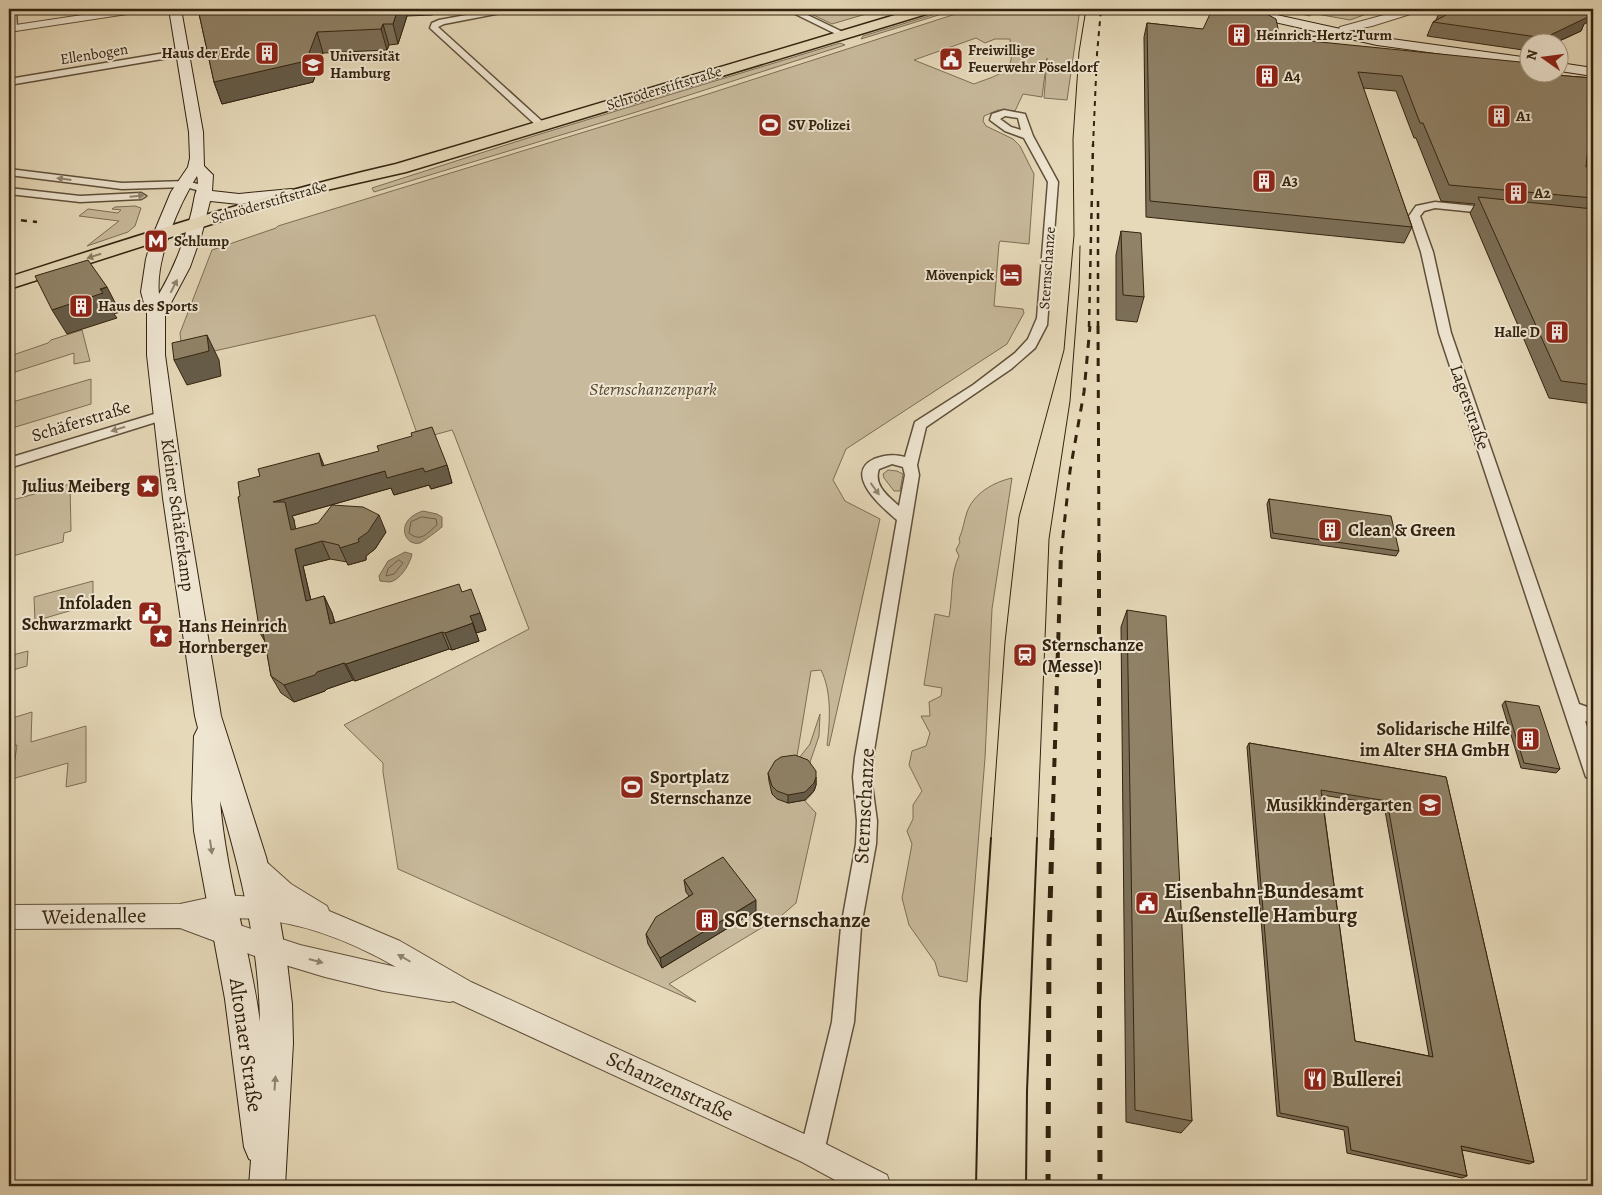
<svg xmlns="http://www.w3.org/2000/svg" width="1602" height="1195" viewBox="0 0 1602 1195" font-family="Alegreya,serif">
	<rect width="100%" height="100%" fill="#e6d9b9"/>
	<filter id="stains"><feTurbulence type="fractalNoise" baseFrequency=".004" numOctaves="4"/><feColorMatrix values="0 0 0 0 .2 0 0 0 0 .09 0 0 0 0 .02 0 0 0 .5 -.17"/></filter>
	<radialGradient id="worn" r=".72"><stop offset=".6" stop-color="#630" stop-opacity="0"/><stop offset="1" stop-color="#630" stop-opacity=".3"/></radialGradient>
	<path fill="#c8ba9c" stroke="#7e6e56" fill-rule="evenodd" d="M801 9H883L832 24Z
		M952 9H958L861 39 863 36Z
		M971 9H1080L1067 100 1044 98 1047 58 1042 97 1023 94 1015 111 998 110 984 116 983 121 986 126 1013 139 1020 146 1034 174 1029 244 1000 241 999 244 994 306 1023 309 1024 313 1007 344 846 449 833 480 845 501 880 519 829 746 827 745C830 722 832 692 821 670L811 671 796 762 810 744 820 714 819 736 808 768C818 782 819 789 805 801L816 813 796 903 781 916 669 984 696 1002 398 869 383 772V763L344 725 529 629 454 434 452 430 419 439 375 315 183 358 180 333 212 250 276 228 278 226 708 94ZM976 38 985 43 995 39H1010C1010 46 1012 54 1011 60 1008 75 985 79 974 84L914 60Z
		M1278 9H1380L1350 20 1311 13 1310 16Z
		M840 43 845 45 630 114 374 192 372 188 537 135Z
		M135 206 141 208 135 226 128 232 87 246 119 221 79 216 88 209 118 213 121 210 112 209 115 207Z
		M82 330 90 361 74 364V353L9 374V346L13 355 48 343 51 340Z
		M91 379V404L9 429V403Z
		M888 470 897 471 903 474 900 491H894L884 478 883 474Z
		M1012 478 992 609 985 758 967 982 939 976 935 962 909 925 902 898 912 844 907 831 913 819V805L922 791 909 765 912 751 926 746 930 733 921 716H930L929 702 941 696 942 688 924 685 935 614 949 617C953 596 950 574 959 556L956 550 960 542 959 539C963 530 964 521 967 512 974 493 994 482 1012 478Z
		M70 484 71 531 64 533 63 542 9 557V501Z
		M93 581V604L35 621 34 597Z
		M28 651 27 666 9 671V656Z
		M32 712 31 742 86 726V782L66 787 68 763 12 779 17 745 9 747V719Z"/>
	<path fill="#a99b7f" stroke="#7a6b52" d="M423 511 437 514 442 517V527C440 529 421 543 420 543 404 547 394 520 423 511Z
		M405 552 412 554C410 564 400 581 389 582 386 582 383 581 380 581L379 576 388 561Z"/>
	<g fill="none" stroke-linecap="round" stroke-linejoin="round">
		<path stroke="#6e5f47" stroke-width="1" d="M422 517 436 519 437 525C427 533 421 543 409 533L411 522Z
			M399 560 403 563 394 574 386 576 388 569Z"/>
		<g stroke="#60503a" stroke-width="3">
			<path id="minor" d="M9 9H16L17 30 10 28Z
				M499 9H515L511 11 444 24 438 27 544 123V127H538L430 28 432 23 439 20Z
				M785 9H795L847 34 840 36Z
				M183 50 186 51V55L9 85V79Z
				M1004 110 1025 114 1033 136 1058 182 1047 325 1035 348 1011 369 926 427 917 465 919 475 873 757 871 777 877 821 876 844 861 927 854 1022 824 1152 820 1160 812 1164 804 1160 800 1152 832 1022 841 927 856 844 857 821 853 777 855 757 897 520C884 509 842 474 874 459 884 455 894 454 905 457L915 422 973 385 1015 353 1028 339 1037 318 1048 182 1024 138 1005 131 990 120 992 114ZM1005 116 1018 118 1021 130 1011 127 1000 119ZM892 464 903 467 905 475 899 506C888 496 873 485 879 469Z
				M9 169 122 183 187 181 208 187 209 189 204 192 186 187 122 189 9 175Z
				M9 188 80 196 141 193 146 196 141 199 80 202 9 194Z
				M1435 202 1494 208 1499 211 1494 214 1435 208 1424 211 1420 216 1433 252 1451 333 1579 704 1593 709V723L1585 721 1593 745V779L1586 777 1584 771 1439 333 1421 252 1409 216 1416 206Z
				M164 411 169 412 171 415 169 418 9 468V458Z"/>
		</g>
		<g stroke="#60503a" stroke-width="2">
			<path id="tertiary" d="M122 9H145L140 12 9 32V26Z
				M1406 9H1421L1420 11 1372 26 1344 32 1339 29 1340 27Z
				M253 855 262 858 291 884 327 906 329 911 400 941 471 982 822 1142 887 1175 891 1186H846L802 1162 453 1001 450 1002 383 991 325 977 252 955 180 928 9 929V905L180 904 222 895 271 898 244 874 241 866 244 858ZM221 919C282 914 344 937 396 967L300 945Z"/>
		</g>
		<g stroke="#33230f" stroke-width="2">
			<path id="secondary" d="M169 9H181L203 132 204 166 213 175 212 191 239 194 291 189 297 191 299 194 297 197 291 199 239 204 210 201 202 233 190 267 165 314V355L185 498 221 716 266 857 276 898 287 962 292 1004 293 1043 285 1186H249L251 1160 249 1159 244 1147 225 999 194 831 192 799 194 736 198 728 195 716 163 498 147 355V314L141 292 146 259 153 235 171 192 188 167 190 158 189 132ZM197 176C199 183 197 189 195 195 189 230 177 263 159 294 155 260 179 204 197 176ZM220 801C241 873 259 947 260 1022 250 948 226 876 220 801Z
				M1228 9H1249L1377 37 1530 58V66L1377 45 1234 13Z
				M1560 63 1593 68V76L1560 71Z"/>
		</g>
		<g stroke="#33230f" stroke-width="3">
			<path id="primary" d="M915 9H935L933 12 406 172 322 191 246 213 9 289V277C137 236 264 194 396 164Z"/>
		</g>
		<use href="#minor" fill="#efe6d2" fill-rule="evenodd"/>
		<use href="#tertiary" fill="#efe6d2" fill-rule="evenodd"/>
		<use href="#secondary" fill="#efe6d2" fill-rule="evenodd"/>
		<use href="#primary" fill="#e6d9b9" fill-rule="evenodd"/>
		<path stroke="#33230f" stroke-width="1" d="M991 839 1005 642 1019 517 1064 350 1074 235 1073 139 1079 52 1086 9
			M1037 839 1049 539 1070 401 1079 285 1080 246"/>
		<path stroke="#33230f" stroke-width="2" d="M976 1186 980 1002 991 838
			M1026 1186 1027 1091 1037 838"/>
		<path stroke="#33230f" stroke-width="2" stroke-dasharray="5 5" stroke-linecap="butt" d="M1093 146 1097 54 1101 9"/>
		<path stroke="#33230f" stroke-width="2.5" stroke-dasharray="6 6" stroke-linecap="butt" d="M1098 201V327
			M9 219 37 222
			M1089 327 1093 144"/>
		<path stroke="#33230f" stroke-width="3" stroke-dasharray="8 8" stroke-linecap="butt" d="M1098 326 1099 554
			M1061 554 1070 471 1084 392 1090 326"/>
		<path stroke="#33230f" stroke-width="4" stroke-dasharray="9 9" stroke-linecap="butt" d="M1099 553V839
			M1052 839 1061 553"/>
		<path stroke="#33230f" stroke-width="5" stroke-dasharray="12 12" stroke-linecap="butt" d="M1099 838 1100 1186
			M1048 1186 1049 942 1052 838"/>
	</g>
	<path fill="#7c7059" stroke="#33230f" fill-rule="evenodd" d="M198 9H462L431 15 407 16 398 44 389 45 387 50 323 53 313 82 222 104 214 82Z
		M1439 13 1584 24 1581 31 1557 42H1530V51L1427 36 1433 22 1436 20Z
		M1147 23 1280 38 1541 74 1593 78V154L1587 153 1586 167H1593V404L1549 398 1470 213 1475 204 1441 201 1416 138H1414L1396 91 1363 88 1412 227 1404 243 1146 217 1144 37Z
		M1121 231 1144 297 1137 322 1116 320V255Z
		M447 465 452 483 431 489 429 485 394 495 391 488 292 516 294 520 295 529 386 532 375 549 366 556V560L348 565 347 562 330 559 303 566 311 600 324 596 332 613 335 623 462 592 480 613 486 630 476 633 479 641 452 650 449 649 355 681 353 680 327 689 325 691 294 702 281 693 271 676 240 496 260 476 324 466Z
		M1269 499 1399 551 1396 556 1271 538 1267 504Z
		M1127 610 1192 1121 1181 1133 1126 1122 1121 627Z
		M1505 701 1560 769 1556 773 1521 768 1502 705Z
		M1249 743 1446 777 1534 1162 1529 1164 1462 1150 1467 1176 1462 1178 1347 1153 1344 1130 1277 1116 1247 747ZM1322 795 1384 805 1429 1056 1355 1041Z
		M768 773 816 777V785L814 791 805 800 788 803 777 799 772 794 769 781Z
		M684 880 756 911 662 968 648 944 646 934 689 896 686 892Z"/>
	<path fill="#655b48" stroke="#33230f" d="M398 9H405L407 16 398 44 393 24Z
		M430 9H462L431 15Z
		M1593 9V20L1584 24 1581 31 1557 42H1542L1544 38Z
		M383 24 389 45 387 50 381 29Z
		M317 32 323 53 313 82 222 104 214 82Z
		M107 287 120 312 114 314 117 318 67 334 52 310Z
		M207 335 219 360 221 376 187 385 174 360Z
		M319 453 326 470 322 466Z
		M447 465 452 483 431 489 429 485 394 495 391 488 292 516 294 520 299 547 273 502 385 471Z
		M379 515 386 532 375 549 366 556V560L348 565 340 548 358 539Z
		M322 541 330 559 303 566 315 619 306 601 295 549Z
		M324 596 332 613 339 641 330 624Z
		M480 613 486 630 476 633 470 616Z
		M473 623 479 641 452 650 445 633Z
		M263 632 270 650 260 633Z
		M442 632 449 649 355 681 346 664Z
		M344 663 353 680 327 689 325 691 294 702 284 685 317 672Z
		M816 777V785L814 791 805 800 788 803V795Z
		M756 900V911L662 968 660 958Z"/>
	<path fill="#908267" stroke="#33230f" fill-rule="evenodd" d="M198 9H398L393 24H383L381 29 317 32 306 61 214 82Z
		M1223 9H1246L1263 12 1276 19 1280 38 1530 63V72H1540L1541 74 1593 78V137H1589L1586 167H1593V198L1449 185 1423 123H1420L1402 76 1358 72 1412 227 1150 201 1147 23 1203 29 1211 12Z
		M1447 9H1593L1586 13 1588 17 1544 38 1433 22 1446 15 1439 13Z
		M1478 197 1593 209V385L1561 381Z
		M1121 231 1141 233 1144 297 1123 295Z
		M88 260 107 287 100 289 103 293 52 310 35 276Z
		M207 335 209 351 174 360 172 343Z
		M432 427 447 465 425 472 423 468 387 478 385 471 273 502H285L291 530 318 523 332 505 363 507 379 515 368 532 358 539 359 542 340 548 339 545 322 541 295 549 306 601 324 596 330 624 459 584 462 592 471 589 480 613 470 616 473 623 445 633 442 632 346 664 344 663 317 672 315 675 284 685 271 676 263 632 260 633 238 497 240 496 238 482 260 476 258 469 319 453 322 466 379 451 377 446 412 436 411 433Z
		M1269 499 1391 516 1399 551 1273 533Z
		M1127 610 1166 616 1192 1121 1135 1110Z
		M1505 701 1539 706 1560 769 1524 763Z
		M1249 743 1446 777 1534 1162 1461 1146 1467 1176 1351 1150 1348 1127 1280 1113ZM1321 790 1387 801 1433 1057 1355 1041Z
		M795 755 808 760 816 771V777L814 783 805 792 788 795 777 791 772 786 768 773 775 761 781 757Z
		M723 857 756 900 660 958 646 934 656 917 693 894 684 880Z"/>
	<defs><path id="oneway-solid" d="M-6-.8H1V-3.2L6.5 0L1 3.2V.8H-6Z" transform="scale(1.25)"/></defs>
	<g fill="#918470">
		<use href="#oneway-solid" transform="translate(64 179) rotate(-173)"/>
		<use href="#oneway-solid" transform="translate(137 196) rotate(-5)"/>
		<use href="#oneway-solid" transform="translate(174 286) rotate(-63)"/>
		<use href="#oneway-solid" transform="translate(118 429) rotate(163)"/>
		<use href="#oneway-solid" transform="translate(875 489) rotate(54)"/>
		<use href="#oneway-solid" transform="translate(211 847) rotate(82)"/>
		<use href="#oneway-solid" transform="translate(404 958) rotate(-150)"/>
		<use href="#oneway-solid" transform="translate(316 961) rotate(15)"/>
		<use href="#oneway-solid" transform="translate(275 1083) rotate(-86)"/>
	</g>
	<use fill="#8c7e64" href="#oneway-solid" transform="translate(94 256) rotate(163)"/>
	<defs>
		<g id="building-square" transform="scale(1.25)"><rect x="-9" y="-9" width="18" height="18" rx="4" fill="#8f2418" stroke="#efe6d2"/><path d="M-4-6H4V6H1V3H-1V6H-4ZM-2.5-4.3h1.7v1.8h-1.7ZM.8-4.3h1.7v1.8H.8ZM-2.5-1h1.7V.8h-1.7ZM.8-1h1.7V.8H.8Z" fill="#fff"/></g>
		<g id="civic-square" transform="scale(1.25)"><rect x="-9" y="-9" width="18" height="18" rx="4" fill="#8f2418" stroke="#efe6d2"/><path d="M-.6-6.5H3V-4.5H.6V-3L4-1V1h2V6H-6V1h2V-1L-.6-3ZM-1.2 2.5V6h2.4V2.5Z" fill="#fff"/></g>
		<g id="university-square" transform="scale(1.25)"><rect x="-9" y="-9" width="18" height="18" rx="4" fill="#8f2418" stroke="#efe6d2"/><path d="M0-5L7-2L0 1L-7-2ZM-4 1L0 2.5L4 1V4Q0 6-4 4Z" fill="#fff"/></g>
		<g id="stadium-square" transform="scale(1.25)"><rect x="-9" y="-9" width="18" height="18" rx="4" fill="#8f2418" stroke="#efe6d2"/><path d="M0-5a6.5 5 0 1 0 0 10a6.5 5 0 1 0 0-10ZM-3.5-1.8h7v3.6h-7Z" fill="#fff"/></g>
		<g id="metro-square" transform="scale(1.25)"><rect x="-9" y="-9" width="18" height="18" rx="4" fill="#8f2418" stroke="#efe6d2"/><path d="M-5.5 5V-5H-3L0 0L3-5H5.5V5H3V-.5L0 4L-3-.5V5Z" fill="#fff"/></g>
		<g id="hotel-square" transform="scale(1.25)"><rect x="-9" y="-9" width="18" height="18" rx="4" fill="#8f2418" stroke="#efe6d2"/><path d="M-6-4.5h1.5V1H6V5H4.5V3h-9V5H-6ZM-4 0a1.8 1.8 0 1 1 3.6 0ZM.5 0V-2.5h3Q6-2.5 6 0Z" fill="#fff"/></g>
		<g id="sight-square" transform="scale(1.25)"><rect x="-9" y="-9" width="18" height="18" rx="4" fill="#8f2418" stroke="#efe6d2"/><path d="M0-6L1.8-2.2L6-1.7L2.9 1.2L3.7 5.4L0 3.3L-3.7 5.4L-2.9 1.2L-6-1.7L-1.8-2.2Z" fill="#fff"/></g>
		<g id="station-square" transform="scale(1.25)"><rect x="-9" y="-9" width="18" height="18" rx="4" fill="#8f2418" stroke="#efe6d2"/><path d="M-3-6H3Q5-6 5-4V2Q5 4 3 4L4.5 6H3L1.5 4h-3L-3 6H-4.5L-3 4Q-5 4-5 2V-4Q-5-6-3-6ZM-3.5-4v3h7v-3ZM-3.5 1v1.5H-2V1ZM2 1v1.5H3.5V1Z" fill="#fff"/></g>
		<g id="school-square" transform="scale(1.25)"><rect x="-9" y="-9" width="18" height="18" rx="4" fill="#8f2418" stroke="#efe6d2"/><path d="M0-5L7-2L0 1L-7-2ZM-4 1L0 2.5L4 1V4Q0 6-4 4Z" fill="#fff"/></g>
		<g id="restaurant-square" transform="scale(1.25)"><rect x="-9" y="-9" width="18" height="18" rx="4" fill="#8f2418" stroke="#efe6d2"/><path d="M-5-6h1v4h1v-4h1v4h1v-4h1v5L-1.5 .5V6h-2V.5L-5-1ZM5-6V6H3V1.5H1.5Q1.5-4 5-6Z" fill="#fff"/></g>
	</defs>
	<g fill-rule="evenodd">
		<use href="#building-square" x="1239" y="35"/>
		<use href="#building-square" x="267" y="53"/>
		<use href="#civic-square" x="951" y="59"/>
		<use href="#university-square" x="313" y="65"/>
		<use href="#building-square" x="1267" y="76"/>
		<use href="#building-square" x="1499" y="116"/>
		<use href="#stadium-square" x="770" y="125"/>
		<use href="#building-square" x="1264" y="181"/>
		<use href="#building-square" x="1516" y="193"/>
		<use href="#metro-square" x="156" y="241"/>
		<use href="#hotel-square" x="1011" y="275"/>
		<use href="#building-square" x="81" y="306"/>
		<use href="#building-square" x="1557" y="332"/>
		<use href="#sight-square" x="148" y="486"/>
		<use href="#building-square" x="1330" y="530"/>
		<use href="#civic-square" x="150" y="613"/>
		<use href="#sight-square" x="161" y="636"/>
		<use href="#station-square" x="1025" y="655"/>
		<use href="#building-square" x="1528" y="739"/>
		<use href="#stadium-square" x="632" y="787"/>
		<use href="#school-square" x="1430" y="805"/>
		<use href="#civic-square" x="1147" y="903"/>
		<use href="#building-square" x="707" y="920"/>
		<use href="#restaurant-square" x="1315" y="1079"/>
	</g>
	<g text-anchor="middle" stroke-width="4" stroke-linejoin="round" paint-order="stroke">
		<g font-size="15" font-weight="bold" fill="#33230f" stroke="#efe6d2" text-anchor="start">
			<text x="1256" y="40">Heinrich-Hertz-Turm</text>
			<text x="968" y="55">Freiwillige<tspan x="968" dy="17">Feuerwehr Pöseldorf</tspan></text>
			<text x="250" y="58" text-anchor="end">Haus der Erde</text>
			<text x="330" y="61">Universität<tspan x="330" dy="17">Hamburg</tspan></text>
			<text x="1284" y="81">A4</text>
			<text x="1516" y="121">A1</text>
			<text x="788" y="130">SV Polizei</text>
			<text x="1282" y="186">A3</text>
			<text x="1534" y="198">A2</text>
			<text x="174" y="246">Schlump</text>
			<text x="994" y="280" text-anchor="end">Mövenpick</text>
			<text x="98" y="311">Haus des Sports</text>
			<text x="1540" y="337" text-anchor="end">Halle D</text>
		</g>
		<g font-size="15" fill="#33230f" stroke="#efe6d2">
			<text transform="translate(94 54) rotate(-9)" y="5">Ellenbogen</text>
			<text transform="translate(664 88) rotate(-17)" y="5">Schröderstiftstraße</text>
			<text transform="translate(269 202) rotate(-16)" y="5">Schröderstiftstraße</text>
			<text transform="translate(1047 268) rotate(-86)" y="5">Sternschanze</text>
		</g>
		<g font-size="18" font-style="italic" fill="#584932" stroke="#efe6d2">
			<text x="653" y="395">Sternschanzenpark</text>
		</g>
		<g font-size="18" fill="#33230f" stroke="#efe6d2">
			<text transform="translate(1470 407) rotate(71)" y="6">Lagerstraße</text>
			<text transform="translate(81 421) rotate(-17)" y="6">Schäferstraße</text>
			<text transform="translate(178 515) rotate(82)" y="6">Kleiner Schäferkamp</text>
		</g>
		<g font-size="18" font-weight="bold" fill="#33230f" stroke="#efe6d2" text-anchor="end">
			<text x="130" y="492">Julius Meiberg</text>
			<text x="1348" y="536" text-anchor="start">Clean &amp; Green</text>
			<text x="132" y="609">Infoladen<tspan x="132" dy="21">Schwarzmarkt</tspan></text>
			<text x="178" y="632" text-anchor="start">Hans Heinrich<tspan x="178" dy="21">Hornberger</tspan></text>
			<text x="1042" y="651" text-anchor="start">Sternschanze<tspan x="1042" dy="21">(Messe)</tspan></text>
			<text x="1510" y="735">Solidarische Hilfe<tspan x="1510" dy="21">im Alter SHA GmbH</tspan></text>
			<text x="650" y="783" text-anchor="start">Sportplatz<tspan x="650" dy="21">Sternschanze</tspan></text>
			<text x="1412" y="811">Musikkindergarten</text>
		</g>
		<g font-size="21" fill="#33230f" stroke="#efe6d2">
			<text transform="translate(864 806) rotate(-87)" y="7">Sternschanze</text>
			<text transform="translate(94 916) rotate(-1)" y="7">Weidenallee</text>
			<text transform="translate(246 1045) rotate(82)" y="7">Altonaer Straße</text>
			<text transform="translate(670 1086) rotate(25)" y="7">Schanzenstraße</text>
		</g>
		<g font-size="21" font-weight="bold" fill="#33230f" stroke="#efe6d2" text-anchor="start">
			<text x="1164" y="898">Eisenbahn-Bundesamt<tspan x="1164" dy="24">Außenstelle Hamburg</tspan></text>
			<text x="724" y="927">SC Sternschanze</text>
			<text x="1332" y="1086">Bullerei</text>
		</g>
	</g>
	<rect width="1602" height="1195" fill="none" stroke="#e6d9b9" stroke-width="30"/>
	<rect x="10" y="10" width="1582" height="1175" fill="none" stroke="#33230f" stroke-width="2.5"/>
	<rect x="15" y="15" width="1572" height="1165" fill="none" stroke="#33230f"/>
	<g transform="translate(1544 58) rotate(284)"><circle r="24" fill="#efe6d2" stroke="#a49884"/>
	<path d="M0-4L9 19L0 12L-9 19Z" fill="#8f2418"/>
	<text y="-8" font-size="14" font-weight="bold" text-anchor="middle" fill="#33230f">N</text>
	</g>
	<rect width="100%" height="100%" filter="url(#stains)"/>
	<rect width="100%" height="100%" fill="url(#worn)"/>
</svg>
